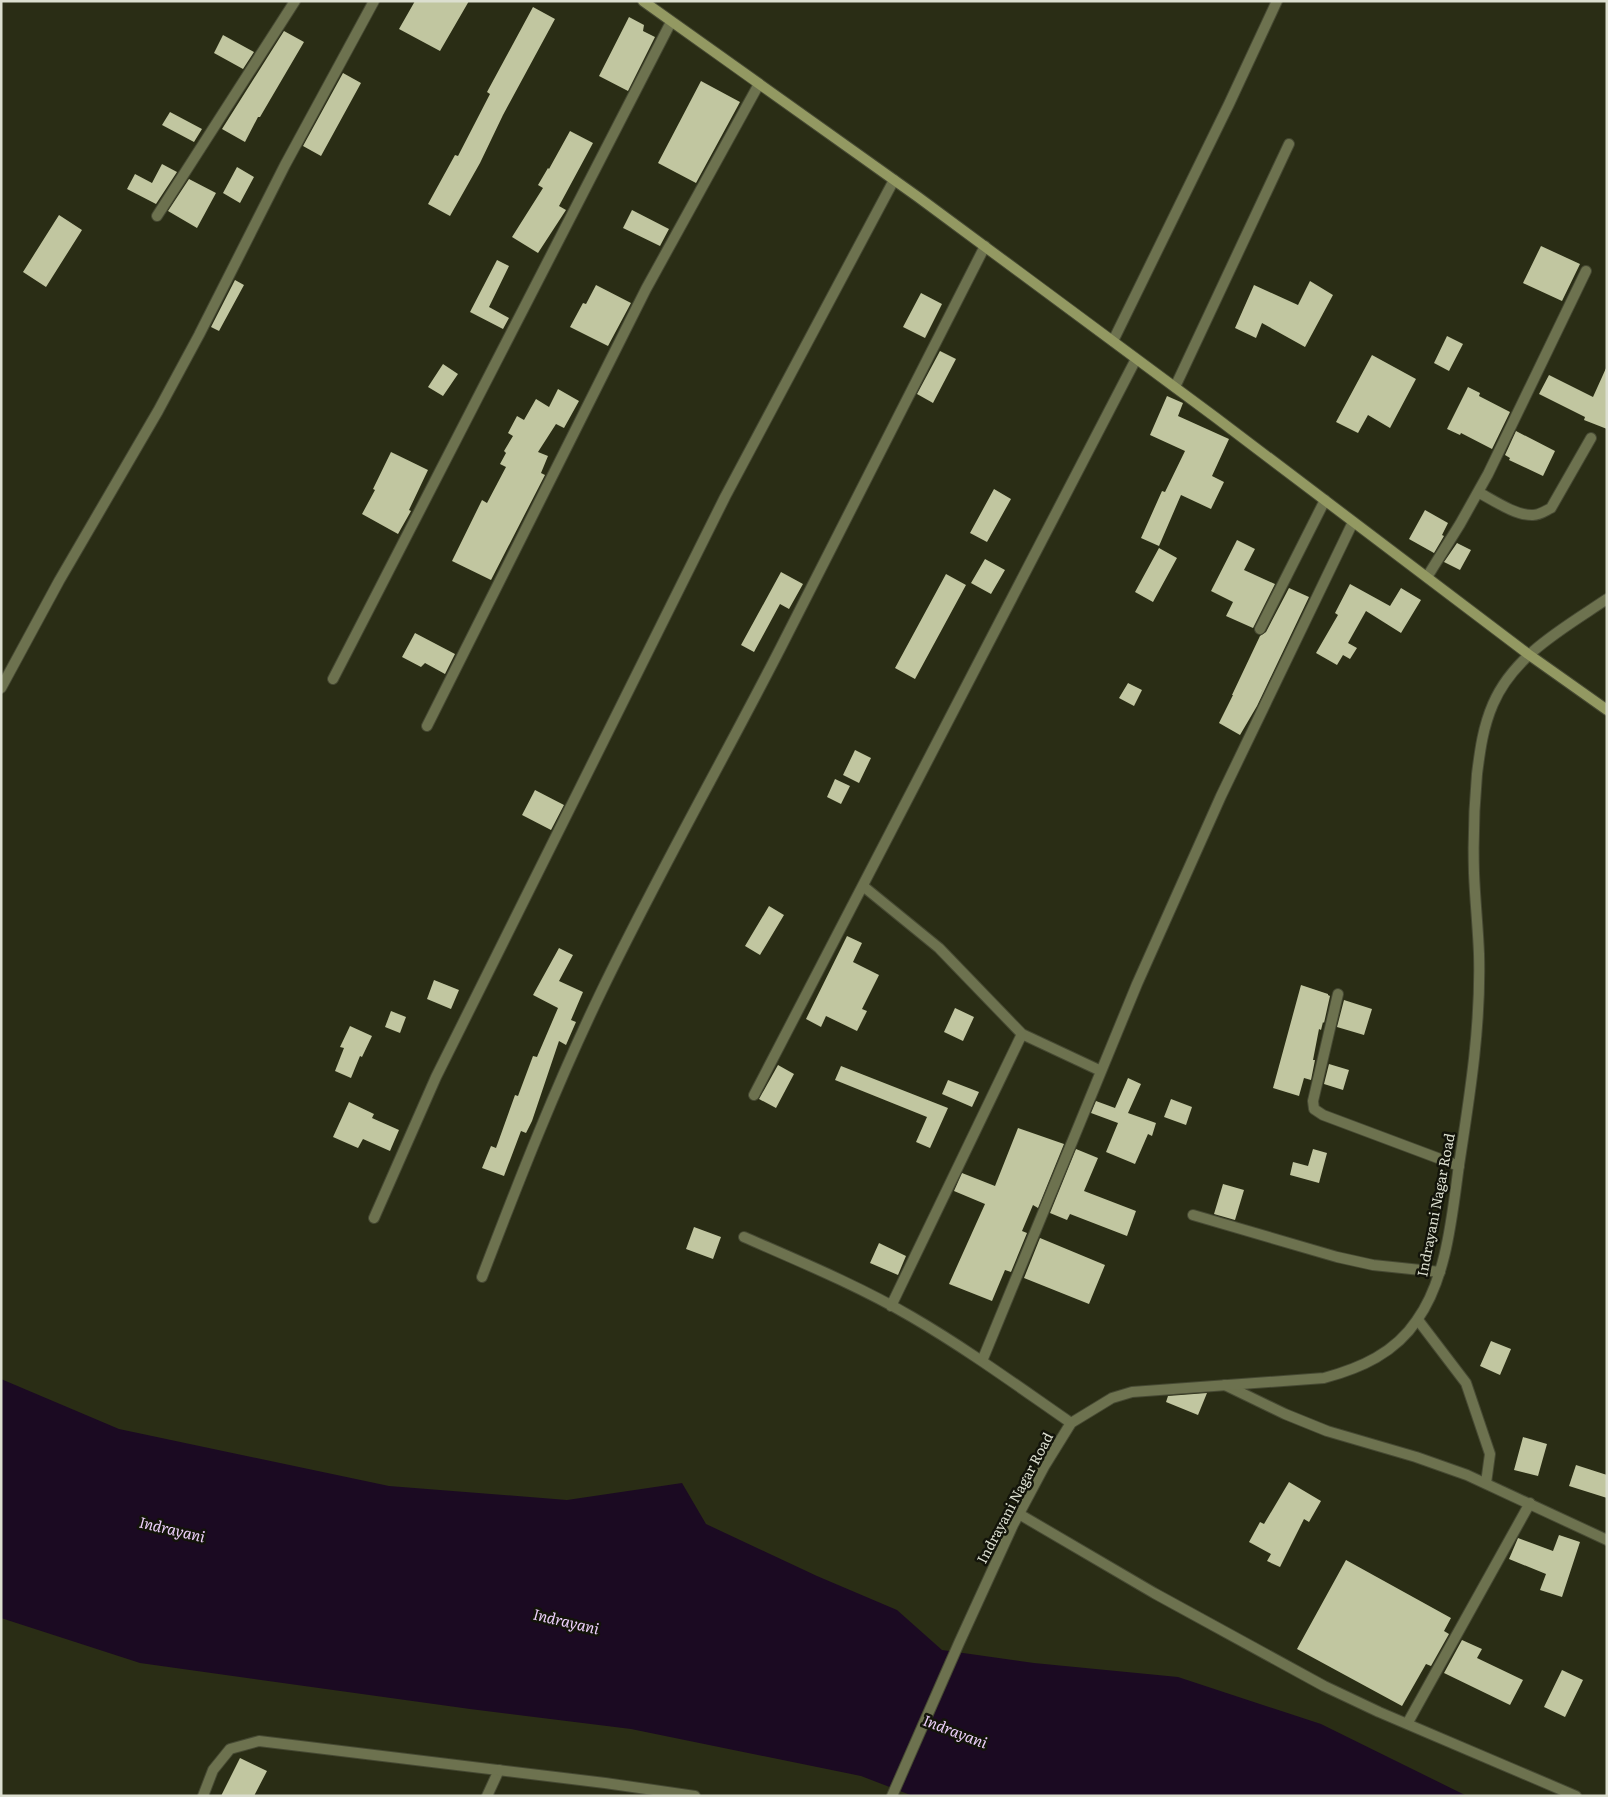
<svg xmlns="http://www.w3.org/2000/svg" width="1608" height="1797" viewBox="0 0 1608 1797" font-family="Literata,serif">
	<rect width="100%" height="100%" fill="#2a2d15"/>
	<path fill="#1b0a22" d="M1 1379 119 1429 389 1486 567 1500 682 1483 706 1524 817 1576 897 1610 942 1650 1034 1663 1178 1677 1321 1724 1467 1796H913L861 1776 631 1729 470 1709 140 1663 1 1618Z"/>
	<path fill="#c1c6a0" d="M415 1H469L440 51 399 29Z
		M533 7 555 19 503 115 480 163 450 216 428 204 455 155 458 156 490 94 487 92Z
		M629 17 644 25 643 31 655 37 628 91 599 76Z
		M284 31 304 42 260 117H258L245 142 222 129Z
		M223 35 254 52 243 69 214 53Z
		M343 73 361 83 321 156 303 146Z
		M701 81 740 102 696 183 658 163Z
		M170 112 202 129 194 142 162 125Z
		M570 131 593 143 559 206 566 210 538 253 512 237 543 188 538 185 548 168 549 169Z
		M162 164 177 172 156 204 127 189 135 174 152 183Z
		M237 167 254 177 240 203 223 193Z
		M189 179 216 193 197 228 168 211Z
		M632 210 669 229 660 246 623 228Z
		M59 215 82 230 46 287 23 272Z
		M1541 246 1580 264 1562 301 1523 283Z
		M497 260 509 266 489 307 509 318 503 329 470 312Z
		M235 280 244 285 219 331 211 327Z
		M1310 281 1333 295 1305 347 1262 323 1256 338 1235 328 1254 285 1298 305Z
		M596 285 631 303 608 346 570 327 583 303 586 304Z
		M921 293 942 304 925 338 903 327Z
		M1447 336 1463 344 1449 371 1434 363Z
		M940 351 956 359 933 403 917 394Z
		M1372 355 1416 379 1390 428 1368 415 1358 433 1336 422Z
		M443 364 458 374 443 396 428 387Z
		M1607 366V429L1584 420 1585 417 1539 394 1549 375 1593 397Z
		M1468 387 1480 393 1479 396 1510 412 1492 449 1461 433 1460 435 1447 429Z
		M558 389 579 401 564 428 556 424 538 452 548 456 541 473 545 475 491 580 452 561 482 500 487 503 506 467 500 464 506 453 504 451 513 436 508 433 517 416 524 420 536 399 549 407Z
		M1167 396 1183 403 1178 416 1229 439 1212 476 1224 482 1211 509 1181 495 1159 546 1141 538 1162 491 1165 492 1185 451 1150 435Z
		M1516 431 1555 451 1543 476 1509 460 1510 458 1505 455Z
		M391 452 428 470 409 510 411 511 398 534 362 514 375 490 373 489Z
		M994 489 1011 499 987 542 970 533Z
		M1425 510 1448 523 1442 535 1444 536 1434 553 1409 539Z
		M1237 540 1255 549 1244 570 1275 584 1253 628 1226 616 1233 602 1211 591Z
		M1457 543 1471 550 1460 570 1444 562Z
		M1159 548 1177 558 1153 602 1135 592Z
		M985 559 1005 570 991 594 971 583Z
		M781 572 803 584 789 609 780 604 754 652 741 645Z
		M946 574 966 585 915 679 895 668Z
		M1350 584 1390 606 1401 588 1421 600 1401 633 1366 611 1348 643 1357 648 1350 659 1343 655 1337 665 1316 653 1338 615 1335 613Z
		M1289 588 1309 597 1257 706 1240 735 1219 723 1233 695H1232L1260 636 1266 632Z
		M415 633 455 654 445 674 425 663 421 667 402 657Z
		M1128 683 1142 690 1134 706 1119 698Z
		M855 750 871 758 859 783 843 775Z
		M835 779 850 786 841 804 827 797Z
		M535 790 564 805 551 830 522 815Z
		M769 906 784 915 760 955 745 946Z
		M847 936 862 943 853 962 879 975 862 1009 867 1011 857 1031 826 1016 821 1027 806 1019Z
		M559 948 573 955 559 981 583 992 571 1020 576 1022 566 1045 559 1041 532 1121 526 1133 521 1131 504 1176 482 1168 491 1146 496 1148 515 1095 518 1096 533 1056 537 1057 558 1008 533 995Z
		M434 980 459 990 451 1009 427 999Z
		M1301 985 1328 994V995L1330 996 1324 1023 1323 1022 1321 1030 1319 1029 1313 1060H1315L1311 1080 1304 1078 1299 1096 1273 1088Z
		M1344 1000 1372 1009 1364 1035 1337 1027Z
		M955 1008 974 1017 963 1041 944 1032Z
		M391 1011 406 1017 400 1033 385 1027Z
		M350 1026 372 1036 362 1057 360 1056 351 1078 335 1071 344 1048 340 1047Z
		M1329 1064 1349 1070 1343 1090 1324 1084Z
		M778 1065 794 1074 776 1108 759 1099Z
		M841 1066 948 1108 930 1148 916 1142 927 1117 835 1080Z
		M1128 1078 1141 1084 1128 1113 1156 1123 1152 1136 1148 1134 1135 1164 1106 1152 1118 1123 1091 1113 1096 1101 1115 1108Z
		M948 1080 979 1092 972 1107 942 1094Z
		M1171 1099 1192 1107 1186 1125 1164 1117Z
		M349 1102 374 1114 372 1118 399 1130 390 1151 363 1139 358 1148 333 1137Z
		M1018 1128 1064 1144 1038 1208 1033 1205 1022 1231 1027 1233 1011 1272 1005 1270 992 1301 949 1284 985 1204 954 1191 962 1173 995 1186Z
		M1076 1149 1098 1158 1084 1191 1136 1211 1127 1236 1070 1214 1067 1220 1050 1213Z
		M1313 1149 1327 1153 1319 1183 1290 1175 1293 1162 1308 1166Z
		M1223 1184 1244 1190 1235 1220 1214 1214Z
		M694 1227 721 1237 713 1259 686 1249Z
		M1040 1238 1105 1265 1089 1304 1024 1278Z
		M879 1243 906 1256 898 1275 870 1263Z
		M1491 1341 1511 1349 1500 1375 1480 1366Z
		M1207 1393 1198 1415 1166 1402 1168 1396Z
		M1523 1437 1547 1444 1538 1476 1514 1470Z
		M1576 1465 1607 1475V1498L1569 1486Z
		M1289 1482 1321 1501 1309 1522 1304 1519 1280 1567 1267 1561 1271 1554 1249 1542 1260 1522 1264 1524Z
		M1559 1535 1580 1542 1562 1597 1540 1590 1546 1574 1509 1559 1518 1538 1553 1551Z
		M1346 1560 1451 1618 1444 1631 1449 1634 1431 1666 1426 1664 1402 1706 1297 1649Z
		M1462 1640 1482 1649 1477 1658 1523 1680 1510 1705 1444 1673Z
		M1562 1670 1583 1680 1565 1717 1544 1707Z
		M240 1758 267 1771 254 1796H221Z"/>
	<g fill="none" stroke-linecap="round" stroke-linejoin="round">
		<g stroke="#464933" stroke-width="12">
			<path id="minor" d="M157 216 295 1
				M1113 341 1229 104 1277 1
				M1175 387 1289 144
				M1478 492C1493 500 1516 516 1533 515 1540 515 1545 511 1551 508L1591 438
				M1427 577 1460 524 1488 474 1586 271
				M1260 629 1325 500
				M333 679 671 22
				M1 688 59 581 158 411 199 335 285 165 374 1
				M427 726 646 289 759 84
				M863 886 939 948 1022 1034
				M1338 994 1313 1101 1314 1109 1323 1115 1459 1166
				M754 1095 1136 359
				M1193 1215 1337 1257 1373 1265 1440 1272
				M374 1218 436 1077 725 497 894 180
				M744 1237C801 1262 859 1286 912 1317 967 1349 1019 1387 1071 1423
				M482 1277C519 1180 557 1083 602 990 658 874 722 762 781 647 849 514 917 380 985 246
				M891 1306 1022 1034 1101 1071
				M1418 1320 1466 1383 1490 1454 1486 1483
				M982 1361 1137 984 1221 796 1353 522
				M1225 1385 1285 1414 1327 1431 1416 1457 1467 1475 1607 1540
				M1019 1514 1154 1593 1324 1686 1379 1712 1576 1796
				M1407 1724 1530 1503
				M487 1796 499 1770"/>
		</g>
		<g stroke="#464933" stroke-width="12">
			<path id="tertiary" d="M203 1796 213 1770 230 1749 259 1741 605 1783 695 1796
				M892 1796 959 1643 1013 1525 1045 1465 1071 1423 1112 1398 1132 1392 1324 1378C1361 1368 1395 1353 1417 1320 1447 1278 1452 1215 1459 1165 1470 1094 1481 1026 1479 954 1478 927 1475 900 1474 873 1473 840 1474 807 1477 774 1480 750 1483 727 1493 704 1514 655 1564 628 1607 599"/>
		</g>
		<g stroke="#464933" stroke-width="12">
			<path id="secondary" d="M643 1 918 197 1215 417 1528 654 1607 710"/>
		</g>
		<use href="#minor" stroke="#6d724f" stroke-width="10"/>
		<use href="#tertiary" stroke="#6d724f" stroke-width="10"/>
		<use href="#secondary" stroke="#939962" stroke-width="10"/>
	</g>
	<g text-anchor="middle" stroke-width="5" stroke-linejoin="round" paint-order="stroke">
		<g font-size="14" fill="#dcdfd0" stroke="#13140a">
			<text transform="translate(1436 1205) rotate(-79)" y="5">Indrayani Nagar Road</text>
			<text transform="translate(1015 1498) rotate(-62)" y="5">Indrayani Nagar Road</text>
		</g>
		<g font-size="15" font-style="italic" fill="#eed1fc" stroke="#13140a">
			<text transform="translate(172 1530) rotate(13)" y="5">Indrayani</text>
			<text transform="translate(566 1622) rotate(13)" y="5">Indrayani</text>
			<text transform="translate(955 1732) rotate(21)" y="5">Indrayani</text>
		</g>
	</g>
	<rect width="1608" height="1797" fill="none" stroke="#dcdfd0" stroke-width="5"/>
</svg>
